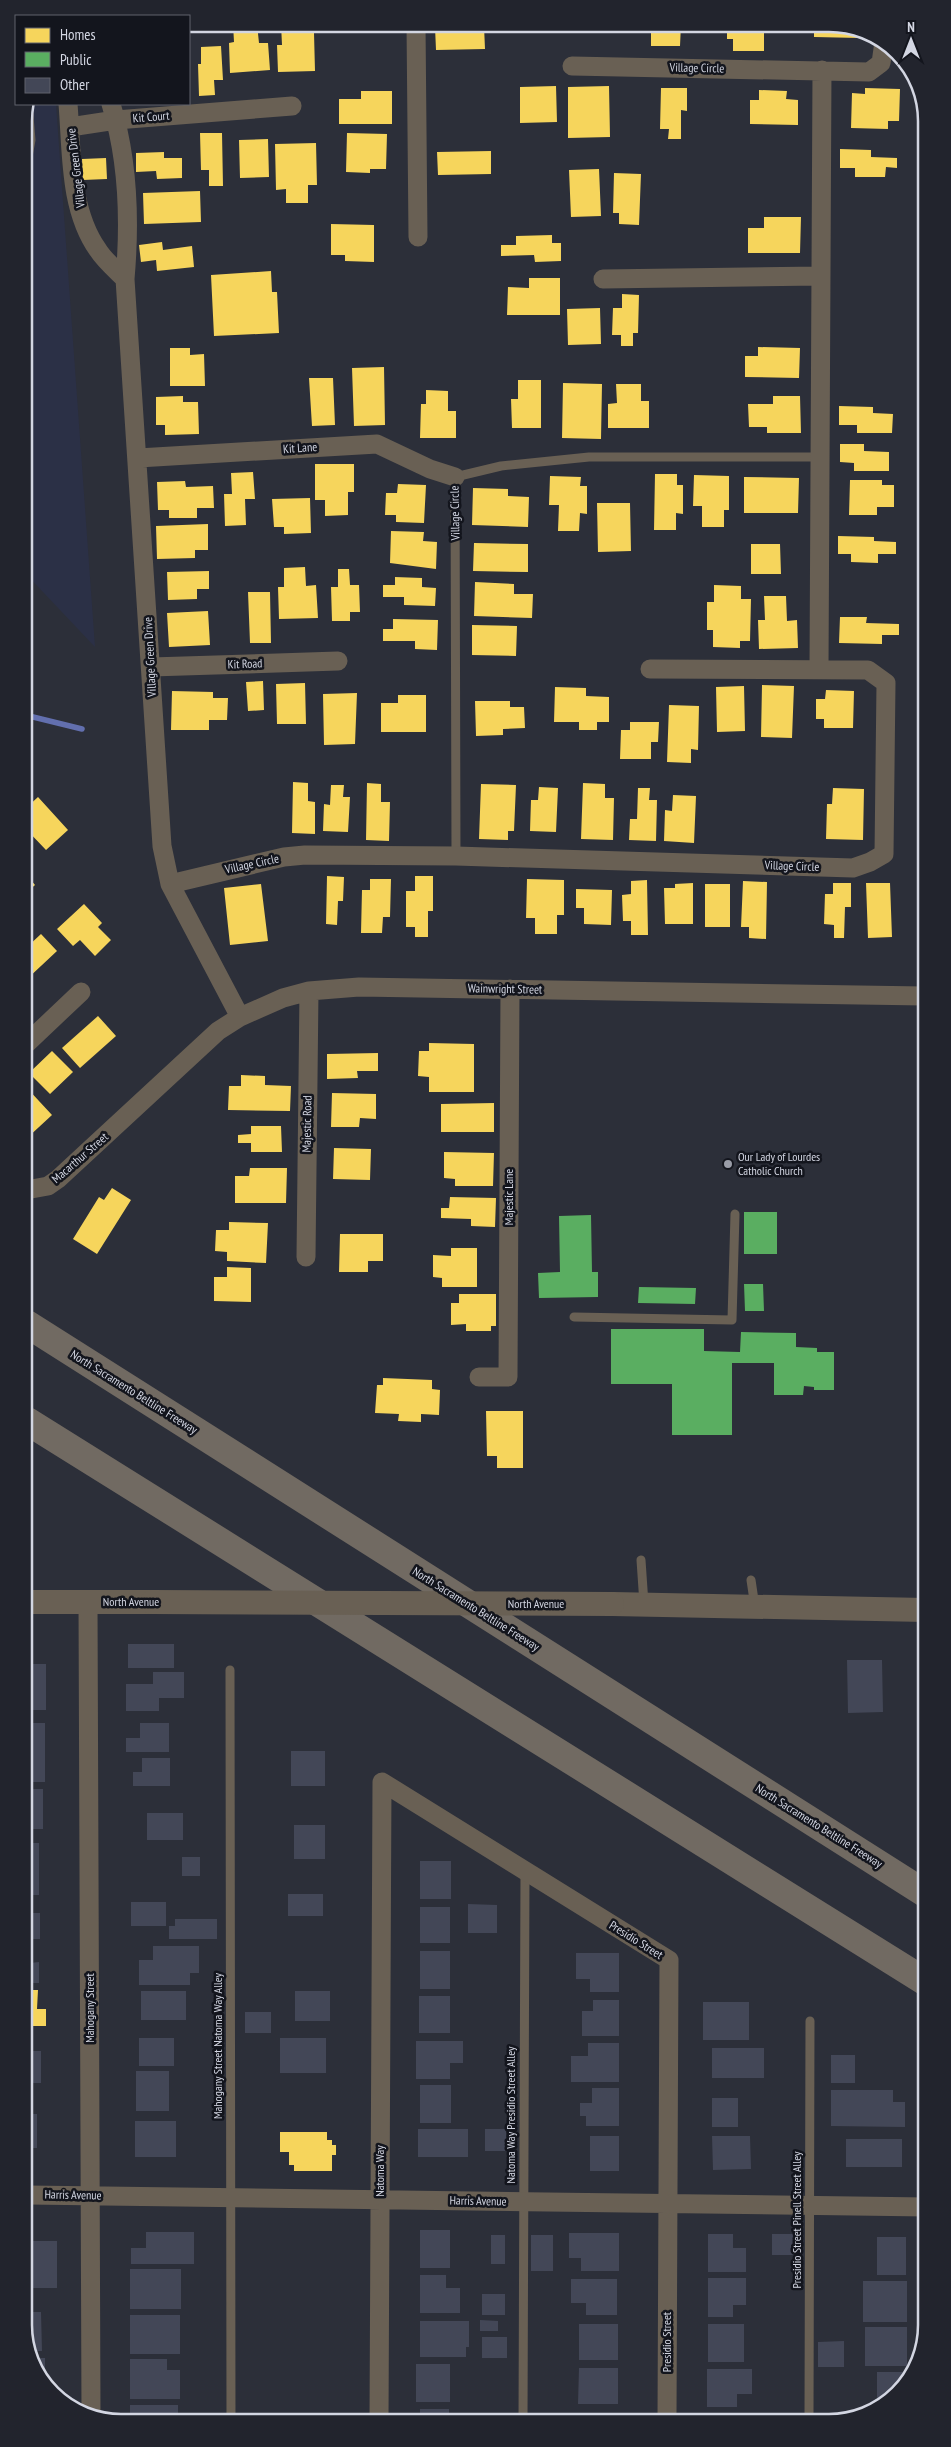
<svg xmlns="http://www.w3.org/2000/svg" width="951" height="2447" viewBox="0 0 951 2447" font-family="'PT Sans Narrow',sans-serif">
	<rect width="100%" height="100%" fill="#2c2f39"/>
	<path fill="#2b3046" d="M27 104H56L95 647 25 573 24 115Z"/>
	<path fill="#f6d55c" d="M233 24H257L259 43H268L270 70 230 73 229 43 234 42Z
		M281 24H303V33H314L315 71 278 72 277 45H282Z
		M610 24H644V27L610 26Z
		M651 24H681L680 46H651Z
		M727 24H764V51H733V39H727Z
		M814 24H837L861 33 860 38 814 37Z
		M484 26 485 49 436 50 435 27Z
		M221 46 223 80H214L215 95 199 96 198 64H201V47Z
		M556 86 557 122 520 123V87Z
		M609 86 610 137 568 138V87Z
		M661 88H687V111L681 110V139H668L669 129H660Z
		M865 88 900 89 899 121H888V129L851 128 852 93 865 94Z
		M759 90 787 91 786 99 798 100V125L750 124V100H759Z
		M361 91H392V124H339V99H361Z
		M200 133H222L223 186H209V170H201Z
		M347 133 387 134 386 169H370V173L346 172Z
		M268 139 269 177 240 178 239 140Z
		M316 143 317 185H308V203H286V189L276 190 275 144Z
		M840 149 871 150V157L897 158V168L886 167 885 177H855V168H840Z
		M491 151V174L438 175 437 152Z
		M164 152V158H182V178L157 179 156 171 136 172V153Z
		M106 158 107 179 83 180 82 159Z
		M599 169 601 216 571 217 569 170Z
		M614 173 641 174 639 225 619 224V213H613Z
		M200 191 201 222 144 224 143 193Z
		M764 217H801L800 253H748V228H764Z
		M331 224 374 225V262L345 261V255H331Z
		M552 235V243H561V261L535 262 534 255 501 256V245H516V236Z
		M162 242 163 250 192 246 194 267 157 271 156 260 141 262 139 245Z
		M271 271 272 292H277L279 333 214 336 211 275Z
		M529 278H560V315H507L508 287 529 288Z
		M622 294 639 295 638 333H633V346H621V335H612L613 308H622Z
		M600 308 601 344 568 345 567 309Z
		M758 347 800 348 799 378 745 377V356H758Z
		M170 348H190V355L204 354 205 386H170Z
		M384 367 385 425 354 426 352 368Z
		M309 378H333L335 425 312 426Z
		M518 380H541V428H512L511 399H518Z
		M563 383 602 384 601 439 562 438Z
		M616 384H641V401H649V428H608V404L617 403Z
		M426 390 448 391V411H456V438H420L421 404H426Z
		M183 396V402H198L199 434 165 435V425H156V397Z
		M773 396H800L801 433H767V427H749L748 404H773Z
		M839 406 873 407V413L893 414 892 433H857V425H839Z
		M840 444H864V451L889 452V471H854V463L840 462Z
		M315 464H354V492H348V515L325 516V500H315Z
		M253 472 255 499H245L246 525 225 526 224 494H232L231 473Z
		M655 474H677V485H683V514L676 513V530H654Z
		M694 475 729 476V510H724V527H702V506H693Z
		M550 476 581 477 580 486H587V514L580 513 579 531H558L559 505H549Z
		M744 477 799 478 798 513H744Z
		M850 480H882V485H894V507H877V515H849Z
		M185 481 186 487 213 486 214 508H197V518H169V510H158L157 482Z
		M398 484 426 485 424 523 396 522V515H385L386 493H397Z
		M473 488 508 489V496L529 497 528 527 472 525Z
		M310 498 311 533 284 534V527H274L272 499Z
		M597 503H630L631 551 598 552Z
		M208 524V550H195V558L157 559 156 526Z
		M391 531 424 532 423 541 437 542 436 569 390 563Z
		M838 536 874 537V541L896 542V554H878V563L851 562V554H838Z
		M474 543 528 544V572L473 571Z
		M751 544H780L781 574H751Z
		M305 567 306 586 316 585 318 618 279 619 278 587H284V568Z
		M338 569H349L350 585H359L360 612H350V621H332L331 587H338Z
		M209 571V589H197V599L168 600 167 572Z
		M395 577 422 578V587L436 588 435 606 404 605V597H383V585H395Z
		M475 582 514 584V594H533L532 618 474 616Z
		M714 585 741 586V599H751L750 641H740V648L713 647V630H707V602H714Z
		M248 592H270L271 643H250Z
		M764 596H786L787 621 797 620 798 648 759 649 758 620H765Z
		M208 611 210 645 169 647 167 613Z
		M840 617H867L866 623 899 624V635H882V644L839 643Z
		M393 619 438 620 437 650 415 649V641H383V629H393Z
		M472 625 517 626 516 656 472 655Z
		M263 681 264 710 248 711 246 682Z
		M305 683 306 724H277L276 684Z
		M762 685 794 686 792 738 761 737Z
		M744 686 745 731 717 732 716 687Z
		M555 687 586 688V696L609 697V722H597V730H579V722H554Z
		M826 690 854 691 853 728H824V719H816V699H825Z
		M172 691 213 692V698H228L227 720H209V730H171Z
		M357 693 355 744 324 745 323 694Z
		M398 695H426V732H381V703H398Z
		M475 701H510V707H524L525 728 503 729V735L476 736Z
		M669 705 699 706 698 750 691 749V763L667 762Z
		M630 722H659L658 742H651V759H620L621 730H630Z
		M293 782 308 783V801L315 802V834L292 833Z
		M367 783 381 784V802H390L389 841 366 840Z
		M583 783 605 784V798H614L613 840 581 839Z
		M481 784 516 785 514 831H508V840L479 839Z
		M331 785H344L343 797H350L348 832 323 831 324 804 330 805Z
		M539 787 558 788 556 832 530 831 531 800H538Z
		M638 788H650L649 800H657L656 841 629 840 630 819H637Z
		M833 788 864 789 863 840 826 839 827 804H832Z
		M673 795 696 796 694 843 664 841 665 810 672 811Z
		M38 797 68 830 46 850 25 828V809Z
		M26 874 35 885 26 893Z
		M327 876 344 877 343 901H338L337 925 326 924Z
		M415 876H433V911H428V937H415V927H406V891H415Z
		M370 879H391L390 917H383L382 933H361L362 890H370Z
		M527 879 564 880V915H557V934H535V918H526Z
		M647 880 648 935H631V921H623L622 895 631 894V881Z
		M743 881 767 882 766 939 749 938V927H741Z
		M693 883V924H665L664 888H675V884Z
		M833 883H851V907H845L844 938H834V925L824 924 825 894H833Z
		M866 883H890L892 937 868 938Z
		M261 884 268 941 230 945 224 888Z
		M705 884H730V927H705Z
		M576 889 612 890 611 925 584 924V908H576Z
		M84 904 102 923 98 927 111 940 95 956 80 940 73 946 57 929Z
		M41 934 57 951 26 980V948Z
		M98 1016 116 1036 80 1068 62 1048Z
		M429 1043 474 1044V1092H429V1077L418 1076 419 1051H429Z
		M52 1051 73 1072 50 1094 29 1073Z
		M378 1053V1071H357L358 1078 327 1079V1054Z
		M241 1075 265 1076V1085L291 1086 290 1111 228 1110 229 1086H241Z
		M26 1087 52 1115 26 1139Z
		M332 1093 376 1094V1119L360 1118 359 1127H331Z
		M494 1103V1132H441V1104Z
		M251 1126H281L282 1152H251V1143H238V1135L251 1134Z
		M334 1148 371 1149 370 1180 333 1179Z
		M444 1152 494 1153 493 1186H455V1179L444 1178Z
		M250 1168H287L286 1203H235V1176H249Z
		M112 1188 131 1200 97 1254 73 1239 99 1197 104 1200Z
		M450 1197 496 1198 495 1227 471 1226V1219L441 1218V1208H449Z
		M229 1222 268 1223 266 1263 227 1261V1252L215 1251 216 1230H229Z
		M340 1234H383V1261H368V1272H339Z
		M451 1248H477V1287H442V1278L433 1277V1255L451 1256Z
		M227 1267 251 1268V1302L214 1301V1277H227Z
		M459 1294H496V1326H491V1331H466V1324L451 1325V1303H459Z
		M383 1378 432 1380V1389L440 1390 439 1415 421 1414V1422L398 1421 399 1414 375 1413 377 1385H383Z
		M486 1411H523V1468H497V1456H487Z
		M28 1990H38L37 2009H46V2026H28Z
		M280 2132H327V2140H332V2145H336V2155H332V2171H294V2165H289V2152H280Z"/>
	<path fill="#5aae61" d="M744 1212H777V1254H744Z
		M591 1215 592 1272H598V1297L539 1298 538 1273 560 1272 559 1216Z
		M744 1284H763L764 1311H745Z
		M639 1287 696 1288 695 1304 638 1303Z
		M611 1329H704V1351L740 1352 741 1332 796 1333V1347L817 1348V1352H834V1390H814V1387L804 1386 803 1395H774V1363H732V1435H672V1384H611Z"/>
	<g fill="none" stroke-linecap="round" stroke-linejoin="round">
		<path stroke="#626fae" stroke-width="5.5" d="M25 715 82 729"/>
	</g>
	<path fill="#434757" d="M128 1644H174V1668H128Z
		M847 1660H882L883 1712 848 1713Z
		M27 1664H46V1710H27Z
		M153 1672H184V1698H159V1711H126V1684H153Z
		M27 1723H45V1782H28Z
		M140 1723H169V1752H126V1738H140Z
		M291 1751H325V1786H291Z
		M142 1758H170V1786H133V1772H142Z
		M28 1789H43V1829H28Z
		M147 1813H183V1840H147Z
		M294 1825H325V1859H294Z
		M28 1843H39V1895H28Z
		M182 1857H200V1876H182Z
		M420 1861H451V1899H420Z
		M288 1894H323V1916H288Z
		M131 1902H166V1926H131Z
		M468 1904 497 1905V1933H468Z
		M420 1907H450V1943H420Z
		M28 1913H40V1939H28Z
		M175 1919H217V1939H169V1926H175Z
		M28 1944H30V1963L39 1962V1983H28Z
		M153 1946H199V1973H190V1985H139V1960H153Z
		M420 1951H450V1989H420Z
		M576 1953H619V1992H590V1979H576Z
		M141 1991H186V2020H141Z
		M295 1991H330V2021H295Z
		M419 1996H450V2033H419Z
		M593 2000H619V2036H582V2011H593Z
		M703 2002H749V2040H703Z
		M245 2012H271V2033H245Z
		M139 2038H174V2066H139Z
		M280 2038H326V2073H280Z
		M416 2041H463V2063H450V2079H416Z
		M588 2043H619V2082H571V2056H588Z
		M712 2048H764V2078H712Z
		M28 2051H41V2083H28Z
		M831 2055H855V2083H831Z
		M136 2071H169V2111H136Z
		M420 2085H451V2123H420Z
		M592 2088H619V2126H586V2116H580V2103H592Z
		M831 2090H893V2102H905V2127L831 2126Z
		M712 2098H738V2127H712Z
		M28 2114H37V2148H28Z
		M135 2121H176V2157H135Z
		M418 2129H468V2157H418Z
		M485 2129H506V2151H485Z
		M590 2136H619V2171H590Z
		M712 2136H750L751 2169 713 2170Z
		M846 2139H902V2167H846Z
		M420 2230H450V2268H420Z
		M146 2232H194V2264H131V2248H146Z
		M569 2233H619V2271H581V2258H569Z
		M708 2234H733V2248H746V2272H708Z
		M772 2234H796V2255H772Z
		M491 2235H505V2264H491Z
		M531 2235H553V2271H531Z
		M877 2237H906V2275H877Z
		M29 2241H57V2288H29Z
		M130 2269H181V2309H130Z
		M420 2275H446V2288H460V2313H420Z
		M708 2278H746V2305H733V2317H708Z
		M571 2279H617V2315H586V2303H571Z
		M863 2281H907V2322H863Z
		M482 2294H505V2315H482Z
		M29 2312H41L42 2351H29Z
		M130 2315H180V2354H130Z
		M480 2320 498 2321V2331H480Z
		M420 2321H469V2347H466V2357H420Z
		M579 2324H618V2360H579Z
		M708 2324H744V2362H708Z
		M865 2327H907V2366H865Z
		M482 2337H507V2358H482Z
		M844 2341V2367H818V2342Z
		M30 2358H45V2380Z
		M130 2359H167V2370H180V2399H130Z
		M416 2364H450V2402H416Z
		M579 2368H618V2404H578Z
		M707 2369H752V2394H737V2407H707Z
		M877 2372H907V2385L877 2407Z
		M130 2405H178V2423H130Z
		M420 2409H449V2421H420Z
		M581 2413H619V2420H581Z
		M707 2413H754V2419H707Z"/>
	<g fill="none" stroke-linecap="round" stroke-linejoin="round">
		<path stroke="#696054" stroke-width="9" d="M24 179 31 140 28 104
			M456 856 455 477 501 466 589 457H821
			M574 1317 732 1320 735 1214
			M641 1560 644 1604
			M751 1580 755 1607
			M230 1670 231 2422
			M809 2419 810 2021
			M523 2420 525 1871"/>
		<path stroke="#696054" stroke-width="19" d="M416 24 418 237
			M572 66 869 72 881 63 884 42
			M68 104C72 152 69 209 98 250 105 261 116 270 125 279
			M111 104C128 159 130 222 125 279L162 846 170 884 240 1017
			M70 127 116 120 292 106
			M603 279 820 276
			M138 458 377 444 430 469 455 477
			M151 667 338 661
			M819 669 822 70
			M170 884 284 857 305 855 456 856 853 868 870 862 884 854 886 683 868 670 650 669
			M26 1044 81 992
			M26 1190 48 1186 58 1179 218 1031 240 1017 283 998 309 991 359 987 924 996
			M306 1257 309 991
			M479 1377H508L510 989
			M88 1602 91 2414
			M28 2195 927 2207
			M379 2421 382 1782 669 1960 667 2419"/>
		<path stroke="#696054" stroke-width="24" d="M27 1602H152
			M612 1604 926 1610"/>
		<path stroke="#716a62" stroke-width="28" d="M27 1324 926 1894
			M27 1421 926 1982"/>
		<path stroke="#696054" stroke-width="24" d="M152 1602 612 1604"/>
	</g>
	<circle fill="#999ca7" stroke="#13151d" stroke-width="2" cx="728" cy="1164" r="5"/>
	<g text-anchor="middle" stroke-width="5" stroke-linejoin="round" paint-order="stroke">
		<g font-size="12" fill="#d3d6e2" stroke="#13151d">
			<text transform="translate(697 68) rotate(1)" y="4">Village Circle</text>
			<text transform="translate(151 117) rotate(-5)" y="4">Kit Court</text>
			<text transform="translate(76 168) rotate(-97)" y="4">Village Green Drive</text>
			<text transform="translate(300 448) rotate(-4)" y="4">Kit Lane</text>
			<text transform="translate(455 513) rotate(-91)" y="4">Village Circle</text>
			<text transform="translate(150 657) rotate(-93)" y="4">Village Green Drive</text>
			<text transform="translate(245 664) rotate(-2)" y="4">Kit Road</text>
			<text transform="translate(252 864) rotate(-12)" y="4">Village Circle</text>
			<text transform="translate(792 866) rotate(2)" y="4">Village Circle</text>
			<text transform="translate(505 989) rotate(1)" y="4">Wainwright Street</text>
			<text transform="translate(307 1124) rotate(-89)" y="4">Majestic Road</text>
			<text transform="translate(80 1158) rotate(-41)" y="4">Macarthur Street</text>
			<text transform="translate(509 1197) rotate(-90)" y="4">Majestic Lane</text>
			<text transform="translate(134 1392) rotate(32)" y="4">North Sacramento Beltline Freeway</text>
			<text x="131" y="1606">North Avenue</text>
			<text x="536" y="1608">North Avenue</text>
			<text transform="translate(476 1609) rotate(32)" y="4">North Sacramento Beltline Freeway</text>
			<text transform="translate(819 1826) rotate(32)" y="4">North Sacramento Beltline Freeway</text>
			<text transform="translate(636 1940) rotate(32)" y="4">Presidio Street</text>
			<text transform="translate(90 2008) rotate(-90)" y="4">Mahogany Street</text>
			<text transform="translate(218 2046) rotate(-90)" y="4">Mahogany Street Natoma Way Alley</text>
			<text transform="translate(511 2115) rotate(-90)" y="4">Natoma Way Presidio Street Alley</text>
			<text transform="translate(380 2171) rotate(-90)" y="4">Natoma Way</text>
			<text transform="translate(73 2195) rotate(1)" y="4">Harris Avenue</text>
			<text transform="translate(478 2201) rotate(1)" y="4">Harris Avenue</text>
			<text transform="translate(797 2220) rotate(-90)" y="4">Presidio Street Pinell Street Alley</text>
			<text transform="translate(667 2342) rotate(-90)" y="4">Presidio Street</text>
		</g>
		<g font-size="12" fill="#d3d6e2" stroke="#13151d" text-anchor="start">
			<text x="738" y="1161">Our Lady of Lourdes<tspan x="738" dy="14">Catholic Church</tspan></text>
		</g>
	</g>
	<path d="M0 0H951V2447H0ZM121 32H829A89 89 0 0 1 918 121V2325A89 89 0 0 1 829 2414H121A89 89 0 0 1 32 2325V121A89 89 0 0 1 121 32Z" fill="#22242d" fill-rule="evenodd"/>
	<path fill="none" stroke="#d3d6e2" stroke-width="2.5" d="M121 32H829A89 89 0 0 1 918 121V2325A89 89 0 0 1 829 2414H121A89 89 0 0 1 32 2325V121A89 89 0 0 1 121 32Z"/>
	<rect x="15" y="15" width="175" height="90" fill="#13151d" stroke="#60626c"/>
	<rect x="25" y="28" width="25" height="15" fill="#f6d55c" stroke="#60626c"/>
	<text x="60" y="40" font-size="15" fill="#d3d6e2">Homes</text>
	<rect x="25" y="52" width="25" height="15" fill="#5aae61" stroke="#60626c"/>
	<text x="60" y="65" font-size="15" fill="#d3d6e2">Public</text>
	<rect x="25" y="78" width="25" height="15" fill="#434757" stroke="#60626c"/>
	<text x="60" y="90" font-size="15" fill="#d3d6e2">Other</text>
	<g transform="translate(911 40)" stroke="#13151d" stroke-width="4" paint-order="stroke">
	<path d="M0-4L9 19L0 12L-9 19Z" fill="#d3d6e2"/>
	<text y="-8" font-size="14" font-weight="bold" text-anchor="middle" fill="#d3d6e2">N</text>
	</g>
</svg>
